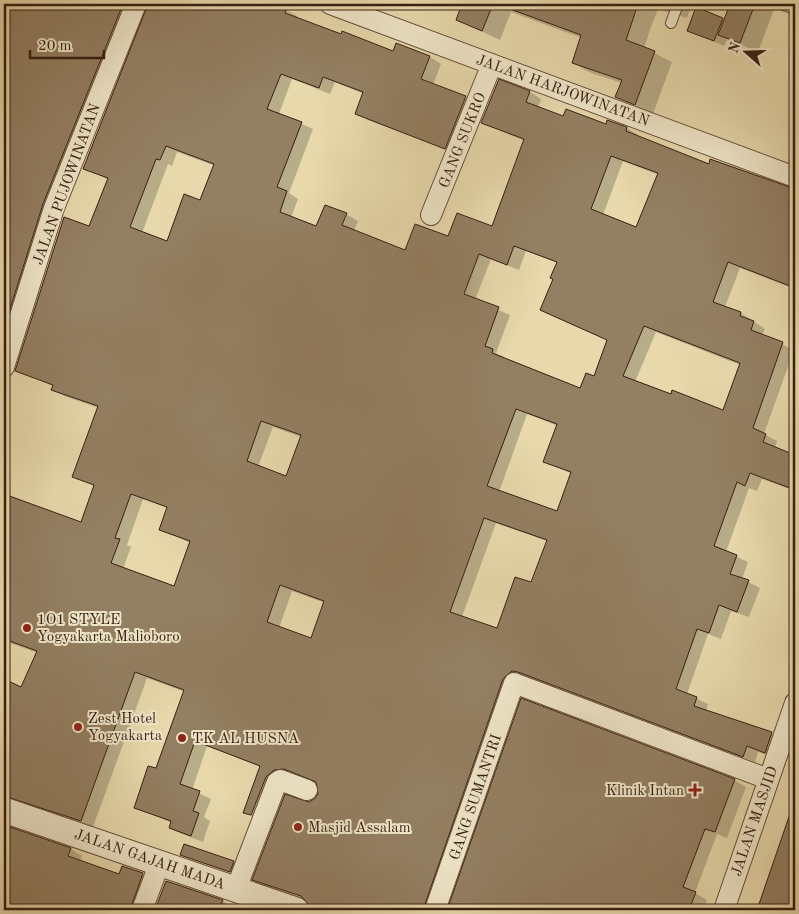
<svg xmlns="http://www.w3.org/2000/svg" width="799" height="914" viewBox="0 0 799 914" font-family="'Old Standard TT',serif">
	<rect width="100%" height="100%" fill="#e7d9ac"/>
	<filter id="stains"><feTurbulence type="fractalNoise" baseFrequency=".004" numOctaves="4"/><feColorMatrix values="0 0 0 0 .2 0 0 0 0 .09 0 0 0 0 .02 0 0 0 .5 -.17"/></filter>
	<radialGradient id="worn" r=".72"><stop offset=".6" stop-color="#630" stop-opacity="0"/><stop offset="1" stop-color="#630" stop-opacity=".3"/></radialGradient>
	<path fill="#0003" fill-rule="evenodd" d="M4 4H138L54 210 4 377Z
		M148 4H271L286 10 297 16V18L394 52 397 44 430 57 441 64 433 85 477 104 457 154 368 120 357 113 364 94 335 82 330 94 292 79 279 114 313 129 289 193 298 199 291 218 317 227 346 214 358 221 354 231 406 251 449 238 493 228 525 141 482 123 499 81 530 92 541 99 538 108 564 118 606 125 608 121 627 128 638 135 637 137 709 166 795 190V289L740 268 725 307 741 313 765 329 762 335 794 350 764 434 777 441 775 448 795 456V491L762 479 757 491 749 488 726 552 748 562 742 579 760 588 749 617 731 611 721 639 708 634 687 694 708 704 706 712 772 734 783 740 777 759 758 752 755 762 531 678 524 677 436 910H320L305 900 265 886 254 879 303 803 315 801 320 788 315 782 296 775 285 776 256 819 245 812 261 767 207 746 192 790 211 799 204 817 210 821 203 842 182 834 170 828 172 823 135 807 157 770 185 692 147 678 93 827 21 802H13L4 810V681L21 689 38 653 4 641V496L81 524 95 486 73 476 98 408 64 396 52 389 53 386 17 370 90 228 109 180 84 168 148 9ZM177 152 215 166 201 202 167 242 142 233 168 164 172 166ZM623 161 659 175 637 229 603 215ZM526 251 558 263 554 279 541 310 608 340 595 378 581 389 503 359 504 357 496 353 510 315 475 300 491 259 519 270ZM656 332 740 365 723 411 635 382ZM527 414 558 426 545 461 572 474 558 512 499 492ZM273 427 301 437 287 477 258 467ZM143 499 168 508 160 529 190 543 174 588 123 569 131 547 127 545ZM496 523 547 541 532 584 497 630 462 617ZM292 591 325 603 312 640 279 628Z
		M463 4H692L687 18 658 9 651 27 644 48 672 62 653 114 617 97 622 83 591 73 573 63 582 38 511 12 500 40 457 20Z
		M731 4H776L758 52 727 39 724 46 688 30 723 19 725 20Z
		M522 700 734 780 746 787 727 838 717 834 695 893 707 900 703 910H449Z
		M795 780V803L788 799Z
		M795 805V910H758Z
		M4 824 7 828 71 849 82 856 80 861 119 876 122 867 154 881 143 910H4Z
		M181 854 233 862 238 865 235 874Z
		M166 882 223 901 234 908 233 910H156Z"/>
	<path fill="#937f62" stroke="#381e11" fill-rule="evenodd" d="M4 4H123L43 204 4 328Z
		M148 4H274L286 8 285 13 341 34 342 31 393 51 396 43 430 56 421 79 466 96 445 149 355 114 363 92 323 77 319 88 281 74 267 109 302 122 277 187 287 191 280 212 316 226 325 205 347 213 342 225 405 250 415 224 448 236 457 213 492 226 524 139 481 123 499 79 530 91 526 102 563 116 566 109 606 124 607 120 627 127 626 131 709 164 710 159 795 189V288L728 262 713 302 741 312 740 316 754 321 751 330 783 342 753 428 766 434 763 442 795 455V490L750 473 745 486 737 482 714 546 737 555 730 574 749 580 737 612 719 605 709 633 697 629 676 689 697 697 694 706 772 732 765 753 747 746 743 757 518 672 512 671 503 679 423 910H322L310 906 301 896 252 880 285 794 309 802 314 799 318 794 316 782 284 769 274 770 266 777 251 815 243 813 260 766 195 741 180 784 200 791 193 811 199 813 191 836 169 828 171 821 134 808 148 766 156 768 184 690 135 672 81 821 4 796V679L21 687 37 651 4 639V494L81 522 94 485 72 477 98 406 51 390 53 385 15 371 64 217 89 226 108 178 83 169ZM166 146 214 164 200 200 184 194 167 241 130 227 156 159 160 160ZM611 156 658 173 636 227 591 209ZM514 246 557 262 550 278 553 279 540 310 607 340 594 376 586 373 580 388 492 353 493 349 485 346 499 307 464 294 479 254 507 265ZM644 326 740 363 723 410 672 390 671 394 623 376ZM516 409 557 424 543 462 571 472 557 511 487 486ZM261 421 301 435 286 476 247 461ZM131 494 167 507 159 530 190 541 174 586 111 563 120 539 115 538ZM484 518 547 540 531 582 515 577 497 628 450 612ZM280 585 324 601 311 638 267 622Z
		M462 4H493L482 31 456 20Z
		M502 4H638L626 40 655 51 635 105 615 97 622 80 572 63 581 35 502 6Z
		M730 4H755L740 43 718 35Z
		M696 7 723 18 714 41 687 31Z
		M521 698 735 779 715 832 705 829 683 887 696 892 689 910H447Z
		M792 808 795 809V910H757Z
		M4 825 71 848 68 856 119 874 122 866 143 873 130 910H4Z
		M184 844 234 861 230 872 180 855Z
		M166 881 223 900 219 910H155Z"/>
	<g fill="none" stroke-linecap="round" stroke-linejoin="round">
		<g stroke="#644d38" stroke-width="12">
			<path id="service" d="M781 4 795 9
				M671 23 678 4"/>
		</g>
		<g stroke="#644d38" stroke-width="22">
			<path id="minor" d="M330 4 795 177
				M431 215 492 64
				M4 367 54 208 136 4
				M236 889 277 782 280 780 307 790
				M142 910 160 862
				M435 910 514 683 768 779
				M724 910 795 703"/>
		</g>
		<g stroke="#644d38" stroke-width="27">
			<path id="tertiary" d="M4 810 296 910"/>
		</g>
		<use href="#service" stroke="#efe6c9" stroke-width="10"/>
		<use href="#minor" stroke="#efe6c9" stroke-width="20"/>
		<use href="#tertiary" stroke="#efe6c9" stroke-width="25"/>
	</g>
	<g fill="#8f2418" stroke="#efe6c9" stroke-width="2">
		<circle cx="27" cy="628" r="5"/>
		<circle cx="78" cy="727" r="5"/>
		<circle cx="182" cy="738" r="5"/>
		<path d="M692.5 782.5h5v5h5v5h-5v5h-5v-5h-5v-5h5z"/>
		<circle cx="298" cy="827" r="5"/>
	</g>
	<g text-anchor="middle" stroke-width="4" stroke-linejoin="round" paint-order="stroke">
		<g font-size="15" fill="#381e11" stroke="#efe6c9">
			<text transform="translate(563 90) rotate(20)" y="5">JALAN HARJOWINATAN</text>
			<text transform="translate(462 140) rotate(-68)" y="5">GANG SUKRO</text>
			<text transform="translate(66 184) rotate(-70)" y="5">JALAN PUJOWINATAN</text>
			<text transform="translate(475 797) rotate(-71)" y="5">GANG SUMANTRI</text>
			<text transform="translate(754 821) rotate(-71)" y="5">JALAN MASJID</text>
			<text transform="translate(150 859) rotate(19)" y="5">JALAN GAJAH MADA</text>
		</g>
		<g font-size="15" fill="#381e11" stroke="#efe6c9" text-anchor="start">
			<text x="37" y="624">1O1 STYLE<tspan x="37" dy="17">Yogyakarta Malioboro</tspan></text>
			<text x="88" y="723">Zest Hotel<tspan x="88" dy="17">Yogyakarta</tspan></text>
			<text x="192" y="743">TK AL HUSNA</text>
			<text x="684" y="795" text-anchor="end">Klinik Intan</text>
			<text x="308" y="832">Masjid Assalam</text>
		</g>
	</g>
	<rect width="799" height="914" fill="none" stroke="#e7d9ac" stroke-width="20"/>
	<rect x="5" y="5" width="789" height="904" fill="none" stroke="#381e11" stroke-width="2.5"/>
	<rect x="10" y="10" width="779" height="894" fill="none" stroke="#381e11"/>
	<g transform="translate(746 52) rotate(290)" stroke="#efe6c9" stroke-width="4" paint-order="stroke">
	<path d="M0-4L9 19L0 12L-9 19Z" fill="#381e11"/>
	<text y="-8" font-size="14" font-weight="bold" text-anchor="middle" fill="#381e11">N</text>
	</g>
	<path d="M30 50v8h74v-8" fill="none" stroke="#381e11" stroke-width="2.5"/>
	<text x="38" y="50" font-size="15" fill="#381e11" stroke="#efe6c9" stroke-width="4" paint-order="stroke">20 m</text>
	<rect width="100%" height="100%" filter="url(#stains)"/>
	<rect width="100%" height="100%" fill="url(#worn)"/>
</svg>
